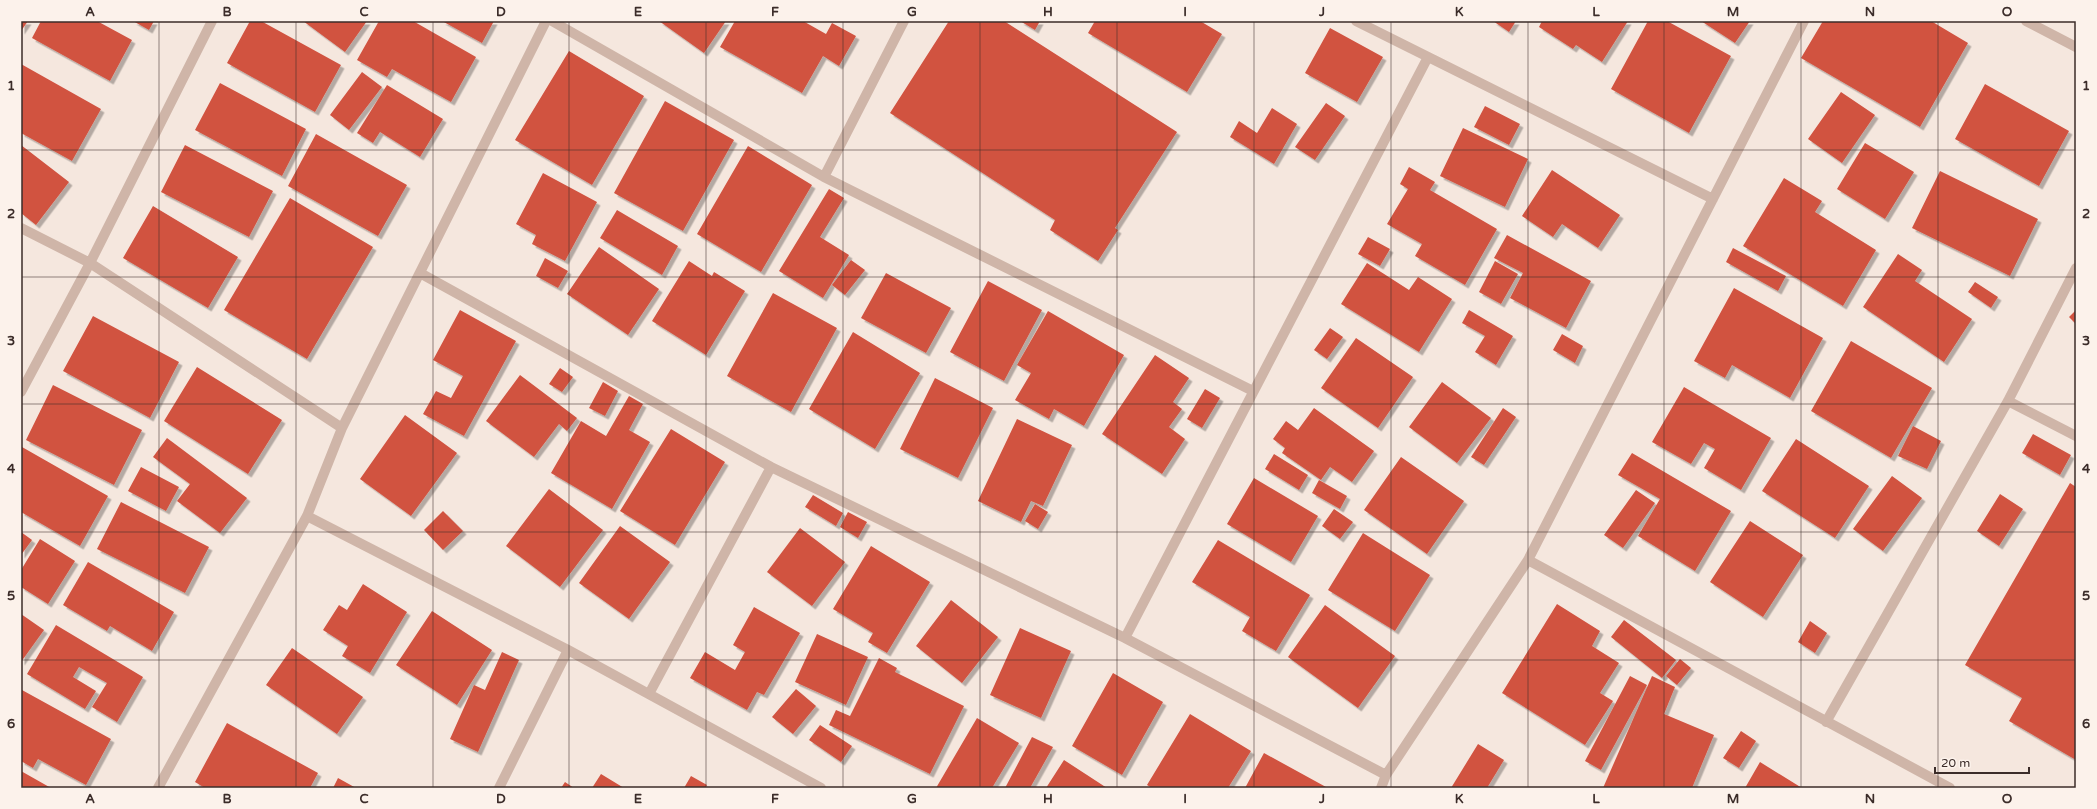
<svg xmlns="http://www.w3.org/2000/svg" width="2097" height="809" viewBox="0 0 2097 809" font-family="'Varela Round',sans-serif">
	<defs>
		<filter id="shadow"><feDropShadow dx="3.5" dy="3.5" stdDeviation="0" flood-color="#0004"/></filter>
	</defs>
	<rect width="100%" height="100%" fill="#f5e7de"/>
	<path fill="#d15240" filter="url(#shadow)" d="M21 21H28L21 31Z
		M41 21H97L132 40 110 81 32 38Z
		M133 21H154L149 30Z
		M250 21H261L341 65 315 112 227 63Z
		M303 21H367L345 52Z
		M379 21H413L476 57 451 102 392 69 387 77 357 60Z
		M442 21H494L482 43Z
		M659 21H726L704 53Z
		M735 21H803L826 34 832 23 856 36 839 66 823 56 802 93 720 47Z
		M949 21H1004L1177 132 1115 228 1118 230 1098 261 1050 230 1055 220 890 113Z
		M1020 21H1040L1035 30Z
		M1095 21H1200L1222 34 1187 92 1088 33Z
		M1493 21H1516L1509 32Z
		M1542 21H1628L1602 62 1576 45 1573 49 1539 27Z
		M1648 21H1667L1731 56 1689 133 1611 89Z
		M1701 21H1750L1735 43Z
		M1823 21H1931L1968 43 1920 127 1801 58Z
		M1330 28 1383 57 1357 102 1305 73Z
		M569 51 644 96 592 185 515 140Z
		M21 64 101 109 72 161 21 133Z
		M362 72 382 87 349 130 330 115Z
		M220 83 306 129 282 176 195 130Z
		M1985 84 2069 131 2039 186 1955 139Z
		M387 85 443 119 420 157 380 132 373 143 357 133Z
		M1841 92 1875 115 1842 163 1808 139Z
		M665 101 734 140 683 231 614 193Z
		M1326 103 1345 116 1315 160 1295 147Z
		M1485 106 1520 124 1509 145 1474 127Z
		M1272 108 1297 124 1274 164 1230 137 1239 121 1257 133Z
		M1463 128 1528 159 1505 207 1440 176Z
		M316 134 407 185 378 236 288 186Z
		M1865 143 1914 172 1885 219 1837 189Z
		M21 145 69 182 36 225 21 213Z
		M185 145 273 191 249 237 161 192Z
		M748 146 812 185 761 272 697 234Z
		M1409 167 1435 182 1430 190 1497 229 1465 285 1415 256 1422 244 1387 224 1408 189 1400 184Z
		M1552 170 1620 215 1598 248 1562 224 1553 237 1522 216Z
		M1940 171 2038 219 2010 276 1912 228Z
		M543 173 597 202 565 261 532 244 536 235 516 224Z
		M1784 178 1822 201 1815 212 1876 250 1843 306 1743 246Z
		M829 189 844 198 820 237 849 255 823 298 779 271Z
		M290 198 373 247 307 359 224 310Z
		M153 206 238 257 208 308 123 258Z
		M617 210 678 246 662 275 600 238Z
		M1507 235 1591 281 1566 328 1510 298 1523 273 1494 258Z
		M1368 237 1390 249 1380 266 1358 254Z
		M599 247 659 289 628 335 567 294Z
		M1733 248 1786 276 1778 291 1726 262Z
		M1898 254 1922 270 1915 281 1972 319 1944 362 1863 307Z
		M545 258 568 271 558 288 536 276Z
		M851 260 865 270 845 295 832 285Z
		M689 261 712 276 714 272 745 291 706 355 652 321Z
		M1495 261 1518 274 1501 304 1479 292Z
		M1367 263 1409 290 1418 277 1452 299 1419 352 1341 304Z
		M886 273 951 308 926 353 861 318Z
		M988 281 1042 310 1004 381 950 352Z
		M1975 282 1998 297 1991 308 1968 292Z
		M1734 288 1823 338 1790 398 1732 365 1725 378 1694 361Z
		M773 293 837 328 791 412 727 376Z
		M460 310 516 341 464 436 423 414 436 391 451 398 463 376 433 360Z
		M1469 310 1513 336 1496 365 1475 352 1485 336 1462 323Z
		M2076 310V324L2069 317Z
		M1048 311 1124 355 1084 426 1054 409 1049 419 1015 400 1031 373 1017 365Z
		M93 316 179 362 150 418 63 371Z
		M1330 328 1343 337 1327 359 1314 350Z
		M853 332 920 373 875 449 809 409Z
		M1562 334 1583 346 1575 363 1553 350Z
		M1356 338 1413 377 1378 428 1321 388Z
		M1851 341 1932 388 1891 458 1811 411Z
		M1155 355 1189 378 1173 402 1182 409 1169 427 1185 439 1162 474 1102 434Z
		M197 367 282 420 248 474 164 421Z
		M560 368 573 377 562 392 549 384Z
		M520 375 577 418 567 431 559 424 534 457 486 421Z
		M935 378 993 408 958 478 900 449Z
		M603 382 618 391 605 416 589 408Z
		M1442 382 1491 418 1457 463 1409 427Z
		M53 385 142 430 114 485 26 440Z
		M1684 387 1771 438 1741 490 1704 468 1715 449 1704 443 1691 464 1652 442Z
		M1205 389 1220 398 1202 428 1187 419Z
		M629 396 643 404 629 430 650 442 612 509 551 473 581 421 606 436Z
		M1314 408 1374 451 1352 482 1330 467 1321 480 1282 453 1285 448 1273 439 1286 421 1298 430Z
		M1503 408 1516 417 1484 465 1471 457Z
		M405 415 457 453 411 516 360 479Z
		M1017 419 1072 445 1043 506 1031 501 1021 522 978 501Z
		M1913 426 1941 441 1927 469 1898 456Z
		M671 429 725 462 675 545 620 511Z
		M2033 434 2071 455 2060 475 2022 453Z
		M167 438 247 498 220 533 177 501 190 484 153 457Z
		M1796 439 1869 486 1835 538 1762 491Z
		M22 447 108 496 80 546 21 512Z
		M1632 453 1731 511 1695 571 1638 536 1660 499 1618 475Z
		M1274 454 1308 475 1299 490 1265 469Z
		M1401 457 1464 501 1427 554 1364 510Z
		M141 467 179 487 166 511 128 491Z
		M1892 476 1922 498 1883 551 1853 529Z
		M1254 478 1318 516 1291 562 1227 524Z
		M1319 480 1347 496 1340 509 1312 493Z
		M2070 483 2076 487V760L2009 721 2022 698 1965 665Z
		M549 489 603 530 560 587 506 546Z
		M1636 490 1655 503 1623 548 1604 535Z
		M2000 494 2023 509 1999 546 1977 531Z
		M813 495 843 513 836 526 805 507Z
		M121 502 209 547 185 593 97 549Z
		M1035 504 1048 512 1038 529 1025 521Z
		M1334 509 1353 522 1340 539 1322 526Z
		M443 511 463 531 443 550 424 530Z
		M848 512 867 522 858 538 840 527Z
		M1750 521 1803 555 1763 617 1710 582Z
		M620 526 670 562 629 619 579 583Z
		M800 528 845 562 812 606 767 572Z
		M21 532 32 540 21 555Z
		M1363 533 1430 575 1395 631 1328 590Z
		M40 539 75 561 48 604 21 587V570Z
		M1218 540 1310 595 1276 651 1242 631 1250 617 1192 582Z
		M871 546 930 582 887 653 868 642 873 633 833 609Z
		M88 562 174 612 152 651 110 626 107 631 63 605Z
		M363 584 407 612 370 673 342 656 348 646 323 630 339 605 347 610Z
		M951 600 998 637 962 683 916 646Z
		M1557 604 1600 631 1592 646 1619 663 1600 693 1613 701 1585 745 1502 693Z
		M1325 605 1395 656 1358 708 1288 657Z
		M754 607 800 633 764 695 757 692 747 710 690 678 705 652 735 670 745 652 733 645Z
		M432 611 492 650 457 705 396 665Z
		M21 614 44 630 21 662Z
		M1624 620 1676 660 1662 678 1611 637Z
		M1810 621 1827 633 1815 653 1798 642Z
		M56 625 143 677 117 722 92 707 107 683 79 667 73 677 96 691 85 709 27 674Z
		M1020 628 1071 651 1041 718 990 695Z
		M817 634 868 657 846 705 795 682Z
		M292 648 363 697 337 734 266 685Z
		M502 652 519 660 478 752 450 739 474 685 485 690Z
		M879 658 897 668 895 672 964 706 930 774 829 725 836 710 850 716Z
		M1680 659 1691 668 1677 685 1666 676Z
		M1113 673 1163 702 1122 775 1072 746Z
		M1630 676 1647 685 1601 770 1585 761Z
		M1652 676 1675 687 1664 714 1714 735 1692 788H1603Z
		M796 689 816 706 793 734 772 717Z
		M22 690 111 739 86 785 38 759 33 768 21 761Z
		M1190 714 1251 751 1228 788H1152L1147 785Z
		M977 718 1019 743 992 788H936Z
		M227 723 318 773 310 788H205L195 782Z
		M820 725 852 746 841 762 809 740Z
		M1741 731 1756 741 1739 768 1723 758Z
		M1032 737 1053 747 1030 788H1005Z
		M1478 744 1504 760 1487 788H1451Z
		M1264 753 1326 787 1325 788H1245Z
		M1064 760 1107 788H1046Z
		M1760 762 1802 788H1745Z
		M21 771 51 788H21Z
		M601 774 624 788H592Z
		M691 776 707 785 705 788H684Z
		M338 778 356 788H333Z
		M565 782 574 788H561Z"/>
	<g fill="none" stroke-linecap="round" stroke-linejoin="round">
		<path stroke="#cfb5a8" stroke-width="10" d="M552 21 824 177 1253 391
			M1356 21 1713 199
			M2026 21 2076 47
			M824 177 904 21
			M21 228 90 263 342 428
			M420 273 771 467 1125 638 1386 775
			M21 392 90 263 212 21
			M2008 401 2076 436
			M307 516 568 650 821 788
			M1528 560 1950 788
			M1125 638 1428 57
			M649 694 771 467
			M1826 722 2008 401 2076 268
			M158 788 307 516 342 428 546 21
			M499 788 568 650
			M1381 788 1386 775 1528 560 1804 21"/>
	</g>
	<path fill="none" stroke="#3b2c29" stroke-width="1" stroke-opacity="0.55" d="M159 21V788M296 21V788M433 21V788M569 21V788M706 21V788M843 21V788M980 21V788M1117 21V788M1254 21V788M1391 21V788M1528 21V788M1664 21V788M1801 21V788M1938 21V788M21 150H2076M21 277H2076M21 404H2076M21 532H2076M21 660H2076"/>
	<rect width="2097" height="809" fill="none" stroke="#fcf2eb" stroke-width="44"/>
	<path d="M1935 767v6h94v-6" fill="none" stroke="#3b2c29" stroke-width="2"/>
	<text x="1941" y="767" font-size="12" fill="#3b2c29" stroke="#fcf2eb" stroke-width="3" paint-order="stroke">20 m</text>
	<rect x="22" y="22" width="2053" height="765" fill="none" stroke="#3b2c29" stroke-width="1.5"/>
	<g font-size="13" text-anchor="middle" font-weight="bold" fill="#3b2c29">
		<text x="90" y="16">A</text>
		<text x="227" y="16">B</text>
		<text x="364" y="16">C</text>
		<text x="501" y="16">D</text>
		<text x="638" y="16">E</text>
		<text x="775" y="16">F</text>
		<text x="912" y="16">G</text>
		<text x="1048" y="16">H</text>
		<text x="1185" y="16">I</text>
		<text x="1322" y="16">J</text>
		<text x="1459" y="16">K</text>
		<text x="1596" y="16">L</text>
		<text x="1733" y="16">M</text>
		<text x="1870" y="16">N</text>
		<text x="2007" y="16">O</text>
		<text x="11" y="90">1</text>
		<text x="2086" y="90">1</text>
		<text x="11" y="218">2</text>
		<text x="2086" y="218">2</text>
		<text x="11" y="345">3</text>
		<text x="2086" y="345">3</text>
		<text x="11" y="473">4</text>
		<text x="2086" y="473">4</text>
		<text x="11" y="600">5</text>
		<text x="2086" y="600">5</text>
		<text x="11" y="728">6</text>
		<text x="2086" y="728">6</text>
		<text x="90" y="803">A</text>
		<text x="227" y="803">B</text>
		<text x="364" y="803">C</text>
		<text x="501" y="803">D</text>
		<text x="638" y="803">E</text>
		<text x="775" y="803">F</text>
		<text x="912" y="803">G</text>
		<text x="1048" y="803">H</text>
		<text x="1185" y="803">I</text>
		<text x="1322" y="803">J</text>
		<text x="1459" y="803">K</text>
		<text x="1596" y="803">L</text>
		<text x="1733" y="803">M</text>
		<text x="1870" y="803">N</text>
		<text x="2007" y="803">O</text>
	</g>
</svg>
